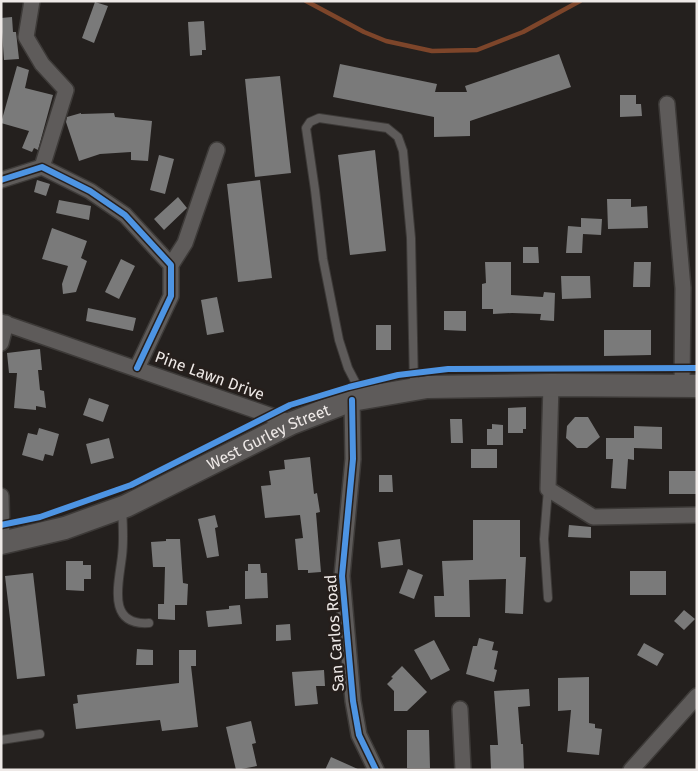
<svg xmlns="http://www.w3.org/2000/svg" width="698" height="771" viewBox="0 0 698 771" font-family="'Fira Sans',sans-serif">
	<rect width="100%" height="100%" fill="#24201e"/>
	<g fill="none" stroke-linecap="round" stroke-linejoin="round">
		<path stroke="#7d452a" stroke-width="4.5" d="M306 1 364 32 386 41 432 51 477 50 523 32 580 1"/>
	</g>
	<path fill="#7a7a7a" d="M95 2 108 6 94 43 82 38Z
		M12 17 13 32H16L19 59 4 60 1 18Z
		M204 21 206 50H202V55L190 56 188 22Z
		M559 54 571 87 470 121V136L434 137V117L333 97 340 64 437 84 435 92H467L465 86Z
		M17 66 29 70 25 88 53 95 38 150 34 148 32 152 22 148 29 131 1 123Z
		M280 76 291 173 255 177 245 79Z
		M620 95H636V104H641L642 116 620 117Z
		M81 113V114L114 113 115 117 152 121 148 161 131 160V152L100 154 79 161 66 122 67 117Z
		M375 150 386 251 350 255 338 155Z
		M159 155 174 159 165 194 150 190Z
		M37 180 50 184 46 196 34 192Z
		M260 180 272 278 238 282 227 184Z
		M178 197 187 208 164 230 154 219Z
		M607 199H631V207L647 206 648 228 608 229Z
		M59 200 91 206 89 220 56 213Z
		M581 218 602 219 601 235 583 234 582 253H566L568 226 581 227Z
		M52 228 87 241 81 258 87 261 76 292 63 294 62 284 68 266 42 259Z
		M523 247H538L539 263H523Z
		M121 259 135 266 119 299 105 292Z
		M485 262H511V295L543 297 544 292 555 293 554 321 540 320 541 314 512 313 493 314V309H482V284L486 283Z
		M634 262H651L650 287H633Z
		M561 276H590L591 298 562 299Z
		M217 297 224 332 207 335 201 300Z
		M88 308 136 318 133 331 86 321Z
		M444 311H466V331L444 330Z
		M376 325H391V350H376Z
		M604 330H651V355L604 356Z
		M40 349 42 370H38L40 390 44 391 46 408 36 406V410L14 408 17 373H9L7 353Z
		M89 398 109 405 103 422 83 415Z
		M526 407V429H523V433H508V408Z
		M575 417H588L600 437 587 448H577L566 438 567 426Z
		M450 419H462L463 443H451Z
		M492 424 503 425V445H487V429H492Z
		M634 426 662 427V449L634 448V460L628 459 626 489 611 488 613 459H606V438H634Z
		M39 428 59 434 53 456 45 454 43 461 22 455 28 433 37 435Z
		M109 438 114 458 91 464 86 444Z
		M471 449H497V468H471Z
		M310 457 314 494 317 493 320 512 316 513 321 572 308 573V570H298L295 539 303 538 300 515 265 518 261 486 271 485 269 471 285 469 284 460Z
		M669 471H697V494H669Z
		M379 475H392L393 492H379Z
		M215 515 218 527 215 528 219 556 207 558 198 519Z
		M473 520H520V557H526L523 614 505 613 506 579 469 580 470 617H435L434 596H444L442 561 473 560Z
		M569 525 591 527V538L568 537Z
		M166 539H180L183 583 188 584 187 605H175V620L158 619V604H164L165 567H153L151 542 166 541Z
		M400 539 403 565 381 568 378 542Z
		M66 561H83V565H91V579H84V591L66 590Z
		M248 564H260L261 573H267L268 598 245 599V571H248Z
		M408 569 423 575 414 599 399 593Z
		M630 571H666V595H630Z
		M33 573 45 676 17 679 5 576Z
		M240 605 242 624 208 627 206 611 229 609V606Z
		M684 610 695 619 684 630 674 621Z
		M290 624 291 640 276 641V625Z
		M479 638 494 642 492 650 498 651 494 669 497 670 494 682 466 674 473 646H477Z
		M434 640 450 670 431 680 414 650Z
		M644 643 664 654 657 666 637 655Z
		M137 649 153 650V665H136Z
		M179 650H196V666H191L198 727 162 731 160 720 76 729 73 704 78 703 77 695 179 683Z
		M402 666 427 692 407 711H394V691L387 684 393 678 391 677Z
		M324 670 325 686H316L318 704 295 706 292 672Z
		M589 677V723L595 724V728L602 729 599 755 567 752 571 710 558 711V678Z
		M529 689 530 706 518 707 521 744H523L524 770H491L490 745H498L494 691Z
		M251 721 256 743 252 744 257 766 236 770 226 727Z
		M407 730H429L430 768H407Z
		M331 757 360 770H325Z"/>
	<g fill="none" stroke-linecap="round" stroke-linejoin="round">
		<g stroke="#3d3a38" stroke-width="10">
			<path id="service" d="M362 395 348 368 339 340 323 259 315 190 306 128 310 122 319 118 387 128 398 137 403 151 411 238 414 387
				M122 509C123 525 124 540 122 556 119 583 106 626 149 623
				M548 598 544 539 548 489
				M1 740 40 734"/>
		</g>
		<g stroke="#3d3a38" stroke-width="18">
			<path id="minor" d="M32 1 26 37 42 64 66 90 42 167
				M667 104 683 288 682 386
				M1 180 42 167 90 191 125 215 171 265V296L137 368
				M171 265 185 243 217 150
				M1 322 292 423
				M1 343 6 323
				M551 385 548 489 593 517 697 515
				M352 400 353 459 342 576 353 701 359 735 376 770
				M1 496 2 543
				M460 709 463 770
				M631 770 697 696"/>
		</g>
		<g stroke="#3d3a38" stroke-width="25">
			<g id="secondary">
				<path id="s1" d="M1 543 65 528 126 506 292 423 352 400 427 387 551 385 697 386"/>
			</g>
		</g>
		<use href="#service" stroke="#5e5b5a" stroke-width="8"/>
		<use href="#minor" stroke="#5e5b5a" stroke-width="15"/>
		<use href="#secondary" stroke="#5e5b5a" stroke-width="22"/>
		<g stroke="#261f1c" stroke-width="9">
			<path id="cycleway" d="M1 180 42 167 90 191 125 215 171 265V296L137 368
				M352 400 353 459 342 576 353 701 359 735 376 770
				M1 525 40 517 131 485 290 405 349 387 398 375 448 369 697 368"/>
		</g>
		<use href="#cycleway" stroke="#4d94e3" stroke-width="6"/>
	</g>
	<g text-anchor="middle" stroke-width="5" stroke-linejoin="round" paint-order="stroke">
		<g font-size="16" fill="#eee9e7" stroke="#261f1c">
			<text transform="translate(210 375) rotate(20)" y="6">Pine Lawn Drive</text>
			<text dy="6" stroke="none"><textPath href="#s1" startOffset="289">West Gurley Street</textPath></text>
			<text transform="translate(334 633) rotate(-94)" y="6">San Carlos Road</text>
		</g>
	</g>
	<rect width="698" height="771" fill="none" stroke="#eee9e7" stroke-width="5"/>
</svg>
